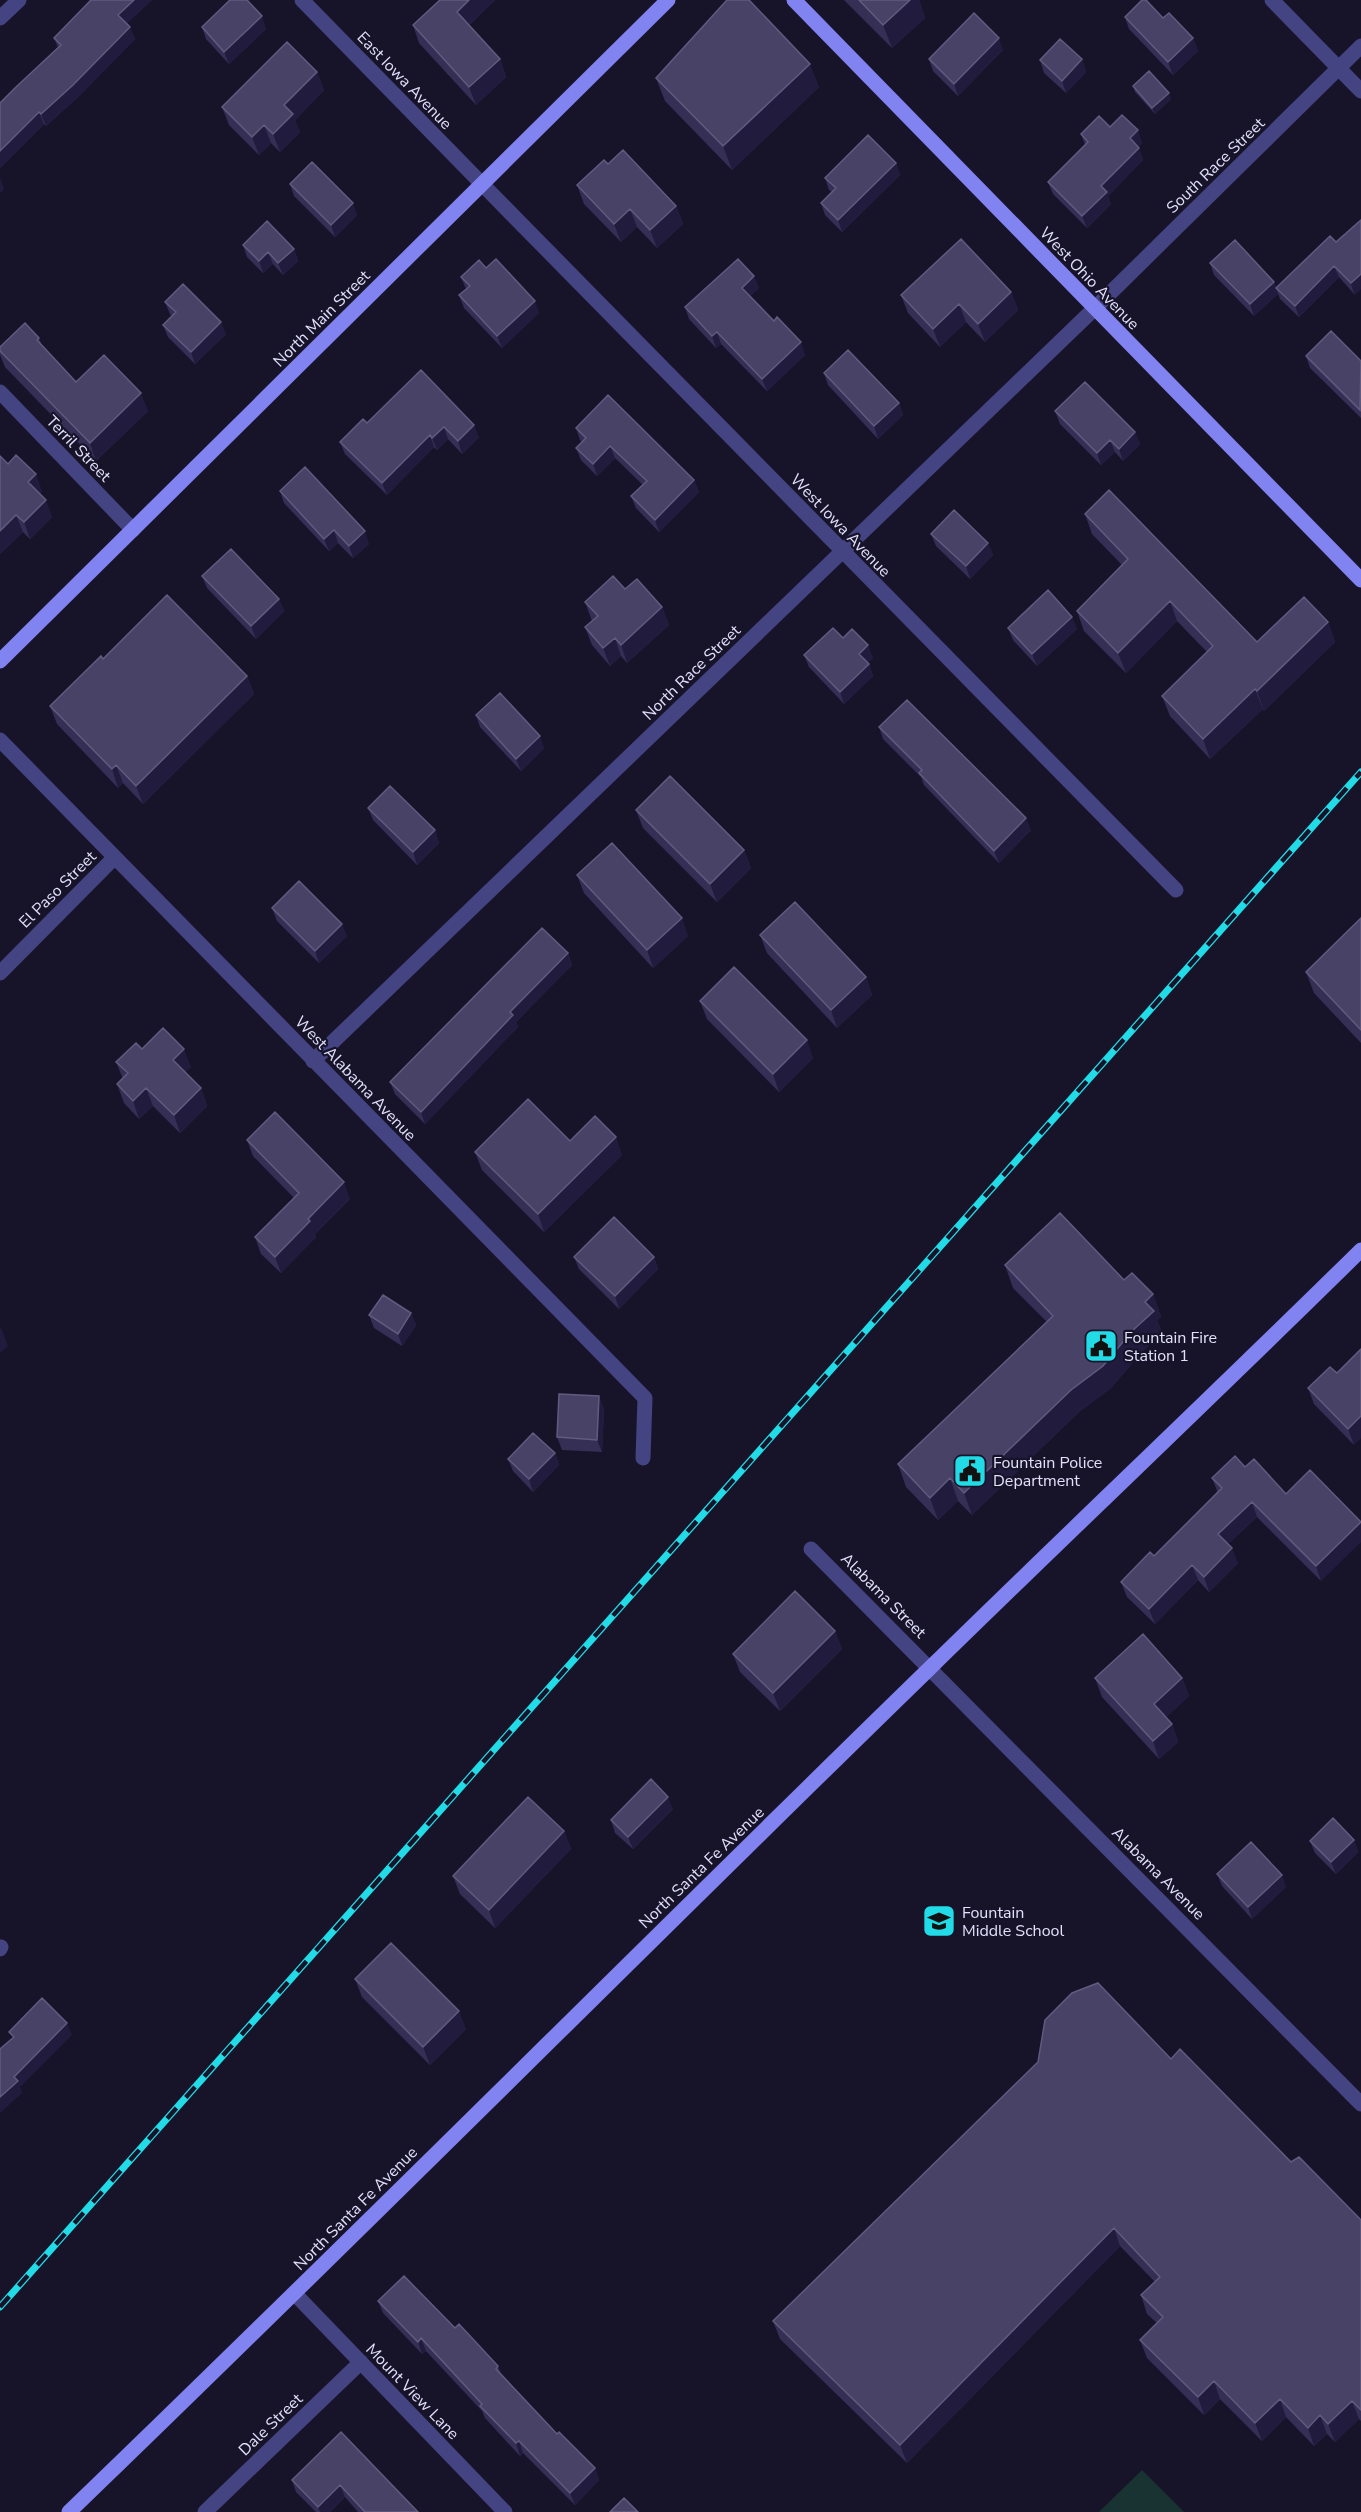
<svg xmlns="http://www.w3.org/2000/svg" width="1361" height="2512" viewBox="0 0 1361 2512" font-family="'Nunito Sans',sans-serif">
	<rect width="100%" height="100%" fill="#17142a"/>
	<path fill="#183331" d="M1142 2470 1184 2512H1099Z"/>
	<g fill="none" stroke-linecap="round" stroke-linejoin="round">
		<path stroke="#444483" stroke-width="15" d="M1272 0 1361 91
			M0 18 19 0
			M482 184 1176 890
			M0 392 133 530
			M0 740 645 1398 643 1458
			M0 973 115 857
			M313 1061 1094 309 1361 46
			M811 1549 1361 2104
			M0 1949 1 1947
			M295 2294 505 2512
			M205 2512 361 2362"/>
		<path stroke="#444483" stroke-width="15" d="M302 0 482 184"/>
		<path stroke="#8183f1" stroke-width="15" d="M794 0 1361 580
			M0 661 668 0
			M69 2512C359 2233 643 1947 931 1667 1074 1527 1219 1390 1361 1250"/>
		<g stroke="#21dbe7" stroke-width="7">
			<path id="rail" d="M0 2307 1361 772"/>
		</g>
		<use href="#rail" stroke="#17142a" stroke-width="4.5" stroke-dasharray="14" stroke-linecap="butt"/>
	</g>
	<path fill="#352f56" d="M91 0H152L127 23 135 39 77 98 46 126 44 124 0 168 58 48 54 38Z
		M440 0H495L469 25 500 59 506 77 476 105 419 43 413 25Z
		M844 0H919L925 18 892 48Z
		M1125 17 1163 18 1193 38 1198 51 1173 75 1129 29Z
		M202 27 266 29 229 64 206 39Z
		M1003 50 958 96 933 71 929 59Z
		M1082 59 1086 72 1066 93 1044 73 1040 60Z
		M317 72 324 90 295 120 300 132 280 152 271 143 259 155 229 125 222 107Z
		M656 78 819 87 732 170 665 101Z
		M1133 86 1171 99 1155 114 1135 92Z
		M1110 127 1142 143 1138 147 1143 160 1108 196 1111 204 1087 228 1053 194 1048 182 1085 145 1081 134Z
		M896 163 900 175 842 232 825 215 821 203 832 192 829 190 825 178Z
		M608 164 676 206 683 224 657 248 637 227 621 242 584 204 577 185Z
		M290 184 357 215 335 237 294 196Z
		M1336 242 1355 295 1339 277 1299 317 1280 299 1276 288Z
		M243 245 294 249 298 261 283 275 273 264 263 273 247 257Z
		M1210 263 1274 282 1278 294 1254 316 1214 275Z
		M486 268 539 313 502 348 464 308 459 295 466 289 461 277Z
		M759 288 750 296 805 355 767 391 721 344 716 348 689 319 685 307Z
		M1011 292 1018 310 985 342 966 322 940 347 908 313 901 295Z
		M165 302 226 334 195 364 168 337 163 325 172 316 170 314Z
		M39 338 42 346 76 382 148 411 96 461 5 367 0 355V347Z
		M1306 356 1361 361V418L1310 368Z
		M421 370 479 437 462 454 448 439 437 450 434 447 387 495 345 454 340 442 367 423Z
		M824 373 899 403 903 415 878 439 828 385Z
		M1055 411 1135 432 1140 444 1123 461 1115 452 1101 465 1060 424Z
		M576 428 694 480 699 492 659 532 636 508 631 496 643 485 615 458 597 476 581 460 576 448 582 442 580 440Z
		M0 456 8 464 42 491 39 494 52 517 30 539 23 532 0 554Z
		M280 491 369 544 353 558 338 543 329 551 284 503Z
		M1085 514 1257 642 1328 622 1335 642 1264 711 1263 709 1210 759 1170 716 1162 696 1207 652 1177 621 1126 673 1084 631 1077 611 1122 565 1092 534Z
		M931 534 988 543 993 555 970 579 936 546Z
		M202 576 279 599 284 611 256 639 207 588Z
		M625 589 662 607 669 625 627 663 621 656 610 666 592 645 585 627 592 621 585 602Z
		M1008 628 1077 629 1037 666 1013 640Z
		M843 638 873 658 867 663 869 664 873 676 844 704 809 667 804 655Z
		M103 659 247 676 254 694 143 804 123 783 118 788 57 724 50 706Z
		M476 715 544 748 521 771 480 727Z
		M879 727 1031 830 999 863 924 785 921 777 883 739Z
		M368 808 435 830 439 843 417 865 373 820Z
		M636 810 744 850 751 868 717 902 643 828Z
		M577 875 688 936 653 968 584 893Z
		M272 908 347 936 319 963 277 921Z
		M1361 918V1043L1314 993 1306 972Z
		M760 935 866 977 872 995 837 1028 767 953Z
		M568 953 572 965 516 1022 518 1027 425 1124 395 1094 390 1082Z
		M700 1001 813 1058 779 1092 707 1019Z
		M142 1049 191 1067 185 1072 201 1088 207 1106 180 1133 153 1106 139 1119 124 1103 117 1084 123 1079 116 1062Z
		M247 1140 350 1199 315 1234 316 1237 281 1273 261 1254 255 1237 294 1198 253 1156Z
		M570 1141 622 1155 544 1232 482 1170 475 1152Z
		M574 1257H654L658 1269 619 1309 579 1269Z
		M1005 1265 1124 1280 1153 1294 1161 1317 1157 1320 1162 1333 1140 1354 1111 1388 1079 1412 972 1515 958 1501 938 1520 906 1487 898 1464 1047 1322 1013 1288Z
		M411 1313 416 1325 402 1346 374 1328 369 1315Z
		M1337 1373 1354 1445 1314 1404 1308 1388Z
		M604 1408 602 1452 562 1450 557 1437Z
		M555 1453 559 1465 533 1492 513 1471 508 1459Z
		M1245 1467 1286 1494 1310 1470 1321 1581 1257 1517 1228 1544 1238 1563 1209 1592 1198 1580 1155 1624 1127 1597 1121 1582 1154 1556 1218 1493 1212 1478Z
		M835 1631 842 1649 780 1711 740 1672 733 1654Z
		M1095 1678H1182L1189 1696 1166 1717 1172 1724 1178 1742 1159 1759 1102 1697Z
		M673 1809 633 1849 615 1833 611 1820Z
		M564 1831 571 1849 495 1928 460 1894 453 1876Z
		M1354 1840 1358 1852 1336 1874 1315 1853 1310 1841Z
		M1217 1874 1286 1887 1252 1919 1222 1886Z
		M355 1979 466 2029 430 2065 362 1997Z
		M1171 2059 1291 2162 1361 2220V2421L1359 2419 1335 2442 1327 2434 1314 2446 1286 2417 1262 2441 1220 2399 1204 2415 1147 2358 1140 2340 1157 2323 1147 2314 1141 2295 1155 2282 1120 2246 907 2463 780 2339 773 2321Z
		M378 2301 455 2328 498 2366 501 2374 557 2434 595 2468 599 2480 575 2505 523 2453 520 2456 485 2418 482 2411 426 2351 422 2354 383 2313Z
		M341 2432 418 2512H358L345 2497 330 2512H316L296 2492 292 2480Z"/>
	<path fill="#211c3d" d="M134 0H152L123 27 118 15Z
		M469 0H495L463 30 457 12Z
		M910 0H919L925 18 892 48 883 25Z
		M262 16 266 29 229 64 224 52Z
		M130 27 135 39 77 98 46 126 41 114Z
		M999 38 1003 50 958 96 954 84Z
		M1193 38 1198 51 1173 75 1168 62Z
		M500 59 506 77 476 105 469 87Z
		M1082 59 1086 72 1066 93 1062 81Z
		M810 64 819 87 732 170 723 146Z
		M317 72 324 90 295 120 300 132 280 152 273 134 284 105Z
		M1169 93 1171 99 1155 114 1152 108Z
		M39 112 44 124 0 168V151Z
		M264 125 271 143 259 155 252 137Z
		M1138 130 1142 143 1134 151 1130 138Z
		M1139 148 1143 160 1108 196 1111 204 1087 228 1082 216 1101 186Z
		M896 163 900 175 842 232 838 220Z
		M0 177 4 189 0 193Z
		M353 203 357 215 335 237 331 225Z
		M676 206 683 224 657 248 650 230Z
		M630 209 637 227 621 242 614 224Z
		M294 249 298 261 283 275 278 263Z
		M268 252 273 264 263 273 259 261Z
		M1334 266 1339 277 1299 317 1295 306Z
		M1361 274V289L1355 295 1351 283Z
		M754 276 759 288 746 300 742 288Z
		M1274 282 1278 294 1254 316 1250 304Z
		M1011 292 1018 310 985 342 978 324Z
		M535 301 539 313 502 348 497 336Z
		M959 304 966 322 940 347 933 329Z
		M221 322 226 334 195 364 191 352Z
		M717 332 721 344 716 348 712 336Z
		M801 342 805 355 767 391 762 379Z
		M141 393 148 411 96 461 90 443Z
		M899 403 903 415 878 439 874 426Z
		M474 425 479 437 462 454 458 441Z
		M444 427 448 439 437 450 432 438Z
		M1135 432 1140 444 1123 461 1119 449Z
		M430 435 434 447 387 495 382 483Z
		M1110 440 1115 452 1101 465 1097 453Z
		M610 446 615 458 597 476 593 464Z
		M36 474 42 491 34 499 28 482Z
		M694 480 699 492 659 532 655 520Z
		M46 500 52 517 30 539 24 522Z
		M16 515 23 532 0 554V531Z
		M334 530 338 543 329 551 324 539Z
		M365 531 369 544 353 558 349 546Z
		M988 543 993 555 970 579 966 566Z
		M279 599 284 611 256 639 251 626Z
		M1170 601 1177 621 1126 673 1118 653Z
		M662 607 669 625 627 663 621 645Z
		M1072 617 1077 629 1037 666 1032 654Z
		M1328 622 1335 642 1264 711 1257 691Z
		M615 638 621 656 610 666 603 648Z
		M868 645 873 658 864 666 859 654Z
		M869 664 873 676 844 704 840 692Z
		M247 676 254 694 143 804 136 786Z
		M1255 689 1263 709 1210 759 1203 739Z
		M540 736 544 748 521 771 516 759Z
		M116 765 123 783 118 788 112 769Z
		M1026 818 1031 830 999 863 994 851Z
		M435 830 439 843 417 865 413 852Z
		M744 850 751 868 717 902 710 884Z
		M682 918 688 936 653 968 647 950Z
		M342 924 347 936 319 963 315 951Z
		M568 953 572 965 516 1022 518 1027 425 1124 421 1112 510 1012Z
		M866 977 872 995 837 1028 831 1010Z
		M807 1040 813 1058 779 1092 773 1074Z
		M184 1049 191 1067 179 1078 173 1060Z
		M146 1088 153 1106 139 1119 133 1101Z
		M201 1088 207 1106 180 1133 174 1115Z
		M616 1137 622 1155 544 1232 538 1214Z
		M344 1182 350 1199 315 1234 316 1237 281 1273 275 1257 308 1219Z
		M654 1257 658 1269 619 1309 615 1296Z
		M1153 1294 1161 1317 1157 1320 1162 1333 1140 1354 1111 1388 1079 1412 972 1515 964 1493Z
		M411 1313 416 1325 402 1346 398 1334Z
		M1 1328 8 1346 0 1353V1329Z
		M599 1396 604 1408 602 1452 597 1440Z
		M1361 1416V1438L1354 1445 1348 1429Z
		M555 1453 559 1465 533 1492 529 1479Z
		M950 1478 958 1501 938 1520 930 1498Z
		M1252 1502 1257 1517 1223 1549 1218 1534Z
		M1361 1522V1542L1321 1581 1316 1566Z
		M1232 1548 1238 1563 1209 1592 1204 1577Z
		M1192 1565 1198 1580 1155 1624 1149 1609Z
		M835 1631 842 1649 780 1711 773 1693Z
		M1182 1678 1189 1696 1160 1723 1154 1704Z
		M1172 1724 1178 1742 1159 1759 1153 1741Z
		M668 1797 673 1809 633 1849 628 1837Z
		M564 1831 571 1849 495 1928 489 1910Z
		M1354 1840 1358 1852 1336 1874 1331 1862Z
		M1282 1875 1286 1887 1252 1919 1248 1907Z
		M459 2011 466 2029 430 2065 423 2047Z
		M67 2023 72 2035 20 2087 22 2093 0 2113V2097L14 2077Z
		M1114 2228 1120 2246 907 2463 900 2445Z
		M421 2338 426 2351 422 2354 418 2342Z
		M1214 2381 1220 2399 1204 2415 1198 2397Z
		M1280 2399 1286 2417 1262 2441 1255 2423Z
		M1352 2401 1359 2419 1335 2442 1328 2424Z
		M1320 2415 1327 2434 1314 2446 1308 2428Z
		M519 2441 523 2453 520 2456 516 2443Z
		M595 2468 599 2480 575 2505 570 2493Z
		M340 2485 345 2497 330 2512H320L318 2507Z"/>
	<path fill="#484267" stroke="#605b7f" stroke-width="1.5" d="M91 0H134L118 15 130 27 73 85 41 114 39 112 0 151V103L16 87 61 45 54 38Z
		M230 0H247L262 16 224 52 202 27Z
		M440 0H469L457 12 500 59 469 87 413 25Z
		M727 0H749L810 64 723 146 656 78Z
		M859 0H910L883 25Z
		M1142 0H1146L1163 18 1169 13 1193 38 1168 62 1125 17Z
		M974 13 999 38 954 84 929 59Z
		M1060 39 1082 59 1062 81 1040 60Z
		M287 42 317 72 284 105 293 114 273 134 264 125 252 137 222 107Z
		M1149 71 1169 93 1152 108 1133 86Z
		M1122 115 1138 130 1130 138 1139 148 1101 186 1107 192 1082 216 1048 182 1088 142 1081 134 1099 116 1110 127Z
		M868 135 896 163 838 220 821 203 836 188 825 178Z
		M623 150 676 206 650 230 630 209 614 224 577 185 604 160 608 164Z
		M312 162 353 203 331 225 290 184Z
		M1361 220V274L1351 283 1334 266 1295 306 1276 288 1330 236 1336 242Z
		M267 221 294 249 278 263 268 252 259 261 243 245Z
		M961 239 1011 292 978 324 959 304 933 329 901 295Z
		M1235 240 1274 282 1250 304 1210 263Z
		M496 259 535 301 497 336 459 295 470 286 461 277 479 260 486 268Z
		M738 259 754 276 742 288 774 321 777 317 801 342 762 379 717 332 712 336 685 307Z
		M183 284 221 322 191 352 163 325 176 312 165 302Z
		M25 323 39 338 37 340 76 382 104 355 141 393 90 443 0 351V347Z
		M1331 331 1361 361 1360 410 1306 356Z
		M848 350 899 403 874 426 824 373Z
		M421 370 474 425 458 441 444 427 432 438 430 435 382 483 340 442 363 419 367 423Z
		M1085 382 1135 432 1119 449 1110 440 1097 453 1055 411Z
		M608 395 694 480 655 520 631 496 647 481 610 446 593 464 576 448 586 438 576 428Z
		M16 455 36 474 28 482 46 500 24 522 16 515 0 531V456L8 464Z
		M305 467 365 531 349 546 334 530 324 539 280 491Z
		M1109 490 1257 642 1304 597 1328 622 1257 691 1255 689 1203 739 1162 696 1213 646 1170 601 1118 653 1077 611 1128 559 1085 514Z
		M954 510 988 543 966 566 931 534Z
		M231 549 279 599 251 626 202 576Z
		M613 576 625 589 637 579 662 607 621 645 615 638 603 648 585 627 598 616 585 602Z
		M1048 590 1072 617 1032 654 1008 628Z
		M167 595 247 676 136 786 116 765 112 769 50 706 101 656 103 659Z
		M833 628 843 638 852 629 868 645 859 654 869 664 840 692 804 655Z
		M500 693 540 736 516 759 476 715Z
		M907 700 1026 818 994 851 919 773 922 770 879 727Z
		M670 776 744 850 710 884 636 810Z
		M390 786 435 830 413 852 368 808Z
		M612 843 682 918 647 950 577 875Z
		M299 881 342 924 315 951 272 908Z
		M795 902 866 977 831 1010 760 935Z
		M1361 918V1030L1306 972Z
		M542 928 568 953 510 1012 513 1015 421 1112 390 1082Z
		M734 967 807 1040 773 1074 700 1001Z
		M163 1028 184 1049 173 1060 201 1088 174 1115 146 1088 133 1101 117 1084 128 1073 116 1062 136 1043 142 1049Z
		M528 1099 570 1141 595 1116 616 1137 538 1214 475 1152Z
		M275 1112 344 1182 308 1219 310 1221 275 1257 255 1237 299 1193 247 1140Z
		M1060 1213 1124 1280 1132 1273 1153 1294 1145 1302 1154 1311 1132 1331 1103 1366 1071 1390 964 1493 950 1478 930 1498 898 1464 1053 1316 1005 1265Z
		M614 1217 654 1257 615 1296 574 1257Z
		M383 1295 411 1313 398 1334 369 1315Z
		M1361 1349V1416L1348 1429 1308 1388 1330 1367 1337 1373Z
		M559 1394 599 1396 597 1440 557 1437Z
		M533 1433 555 1453 529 1479 508 1459Z
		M1235 1456 1245 1467 1254 1459 1286 1494 1310 1470 1361 1522 1316 1566 1252 1502 1218 1534 1232 1548 1204 1577 1192 1565 1149 1609 1121 1582 1150 1552 1154 1556 1222 1488 1212 1478Z
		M795 1591 835 1631 773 1693 733 1654Z
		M1143 1634 1182 1678 1154 1704 1172 1724 1153 1741 1095 1678Z
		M651 1779 668 1797 628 1837 611 1820Z
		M528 1797 564 1831 489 1910 453 1876Z
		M1333 1818 1354 1840 1331 1862 1310 1841Z
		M1251 1842 1282 1875 1248 1907 1217 1874Z
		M391 1943 459 2011 423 2047 355 1979Z
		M1098 1983 1171 2059 1180 2049 1291 2162 1299 2157 1361 2220V2410L1352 2401 1328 2424 1320 2415 1308 2428 1280 2399 1255 2423 1214 2381 1198 2397 1140 2340 1163 2317 1141 2295 1160 2277 1114 2228 900 2445 773 2321 1038 2062 1045 2020 1072 1993Z
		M42 1998 67 2023 14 2077 18 2081 0 2097V2049L14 2037 9 2032Z
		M404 2276 455 2328 459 2324 498 2366 496 2369 557 2434 559 2432 595 2468 570 2493 519 2441 516 2443 480 2406 482 2404 421 2338 418 2342 378 2301Z
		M341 2432 418 2512H365L340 2485 318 2507 292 2480Z
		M624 2498 638 2512H610Z"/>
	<defs>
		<g id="civic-square" transform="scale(1.725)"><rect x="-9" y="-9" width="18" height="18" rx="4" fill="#21dbe7" stroke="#17142a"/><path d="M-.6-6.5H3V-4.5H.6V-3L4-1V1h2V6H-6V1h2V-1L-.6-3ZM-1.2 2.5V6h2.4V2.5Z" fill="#111"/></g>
		<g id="school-square" transform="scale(1.725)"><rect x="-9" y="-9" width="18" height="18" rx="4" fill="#21dbe7" stroke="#17142a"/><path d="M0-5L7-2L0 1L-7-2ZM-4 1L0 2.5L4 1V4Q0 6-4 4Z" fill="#111"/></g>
	</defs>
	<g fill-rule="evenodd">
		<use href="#civic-square" x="1101" y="1346"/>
		<use href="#civic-square" x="970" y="1471"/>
		<use href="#school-square" x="939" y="1921"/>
	</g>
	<g text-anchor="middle" stroke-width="4.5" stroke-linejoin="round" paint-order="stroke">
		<g font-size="16" fill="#e2e0fc" stroke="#17142a">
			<text transform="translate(405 80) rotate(46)" y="6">East Iowa Avenue</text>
			<text transform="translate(1215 165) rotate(-44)" y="6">South Race Street</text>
			<text transform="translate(1090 278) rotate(46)" y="6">West Ohio Avenue</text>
			<text transform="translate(321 318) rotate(-45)" y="6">North Main Street</text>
			<text transform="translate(79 448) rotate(46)" y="6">Terril Street</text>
			<text transform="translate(841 525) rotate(46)" y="6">West Iowa Avenue</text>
			<text transform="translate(691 672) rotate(-44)" y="6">North Race Street</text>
			<text transform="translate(57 889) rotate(-45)" y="6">El Paso Street</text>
			<text transform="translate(356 1078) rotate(46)" y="6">West Alabama Avenue</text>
			<text transform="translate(884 1595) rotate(45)" y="6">Alabama Street</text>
			<text transform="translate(701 1867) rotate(-44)" y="6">North Santa Fe Avenue</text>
			<text transform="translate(1159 1873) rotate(45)" y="6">Alabama Avenue</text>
			<text transform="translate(355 2208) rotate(-45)" y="6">North Santa Fe Avenue</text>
			<text transform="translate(413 2391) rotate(46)" y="6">Mount View Lane</text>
			<text transform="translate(270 2424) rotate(-44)" y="6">Dale Street</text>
		</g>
		<g font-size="16" fill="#e2e0fc" stroke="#17142a" text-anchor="start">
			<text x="1124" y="1343">Fountain Fire<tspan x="1124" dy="18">Station 1</tspan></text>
			<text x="993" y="1468">Fountain Police<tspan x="993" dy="18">Department</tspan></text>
			<text x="962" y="1918">Fountain<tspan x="962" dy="18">Middle School</tspan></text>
		</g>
	</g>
</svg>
